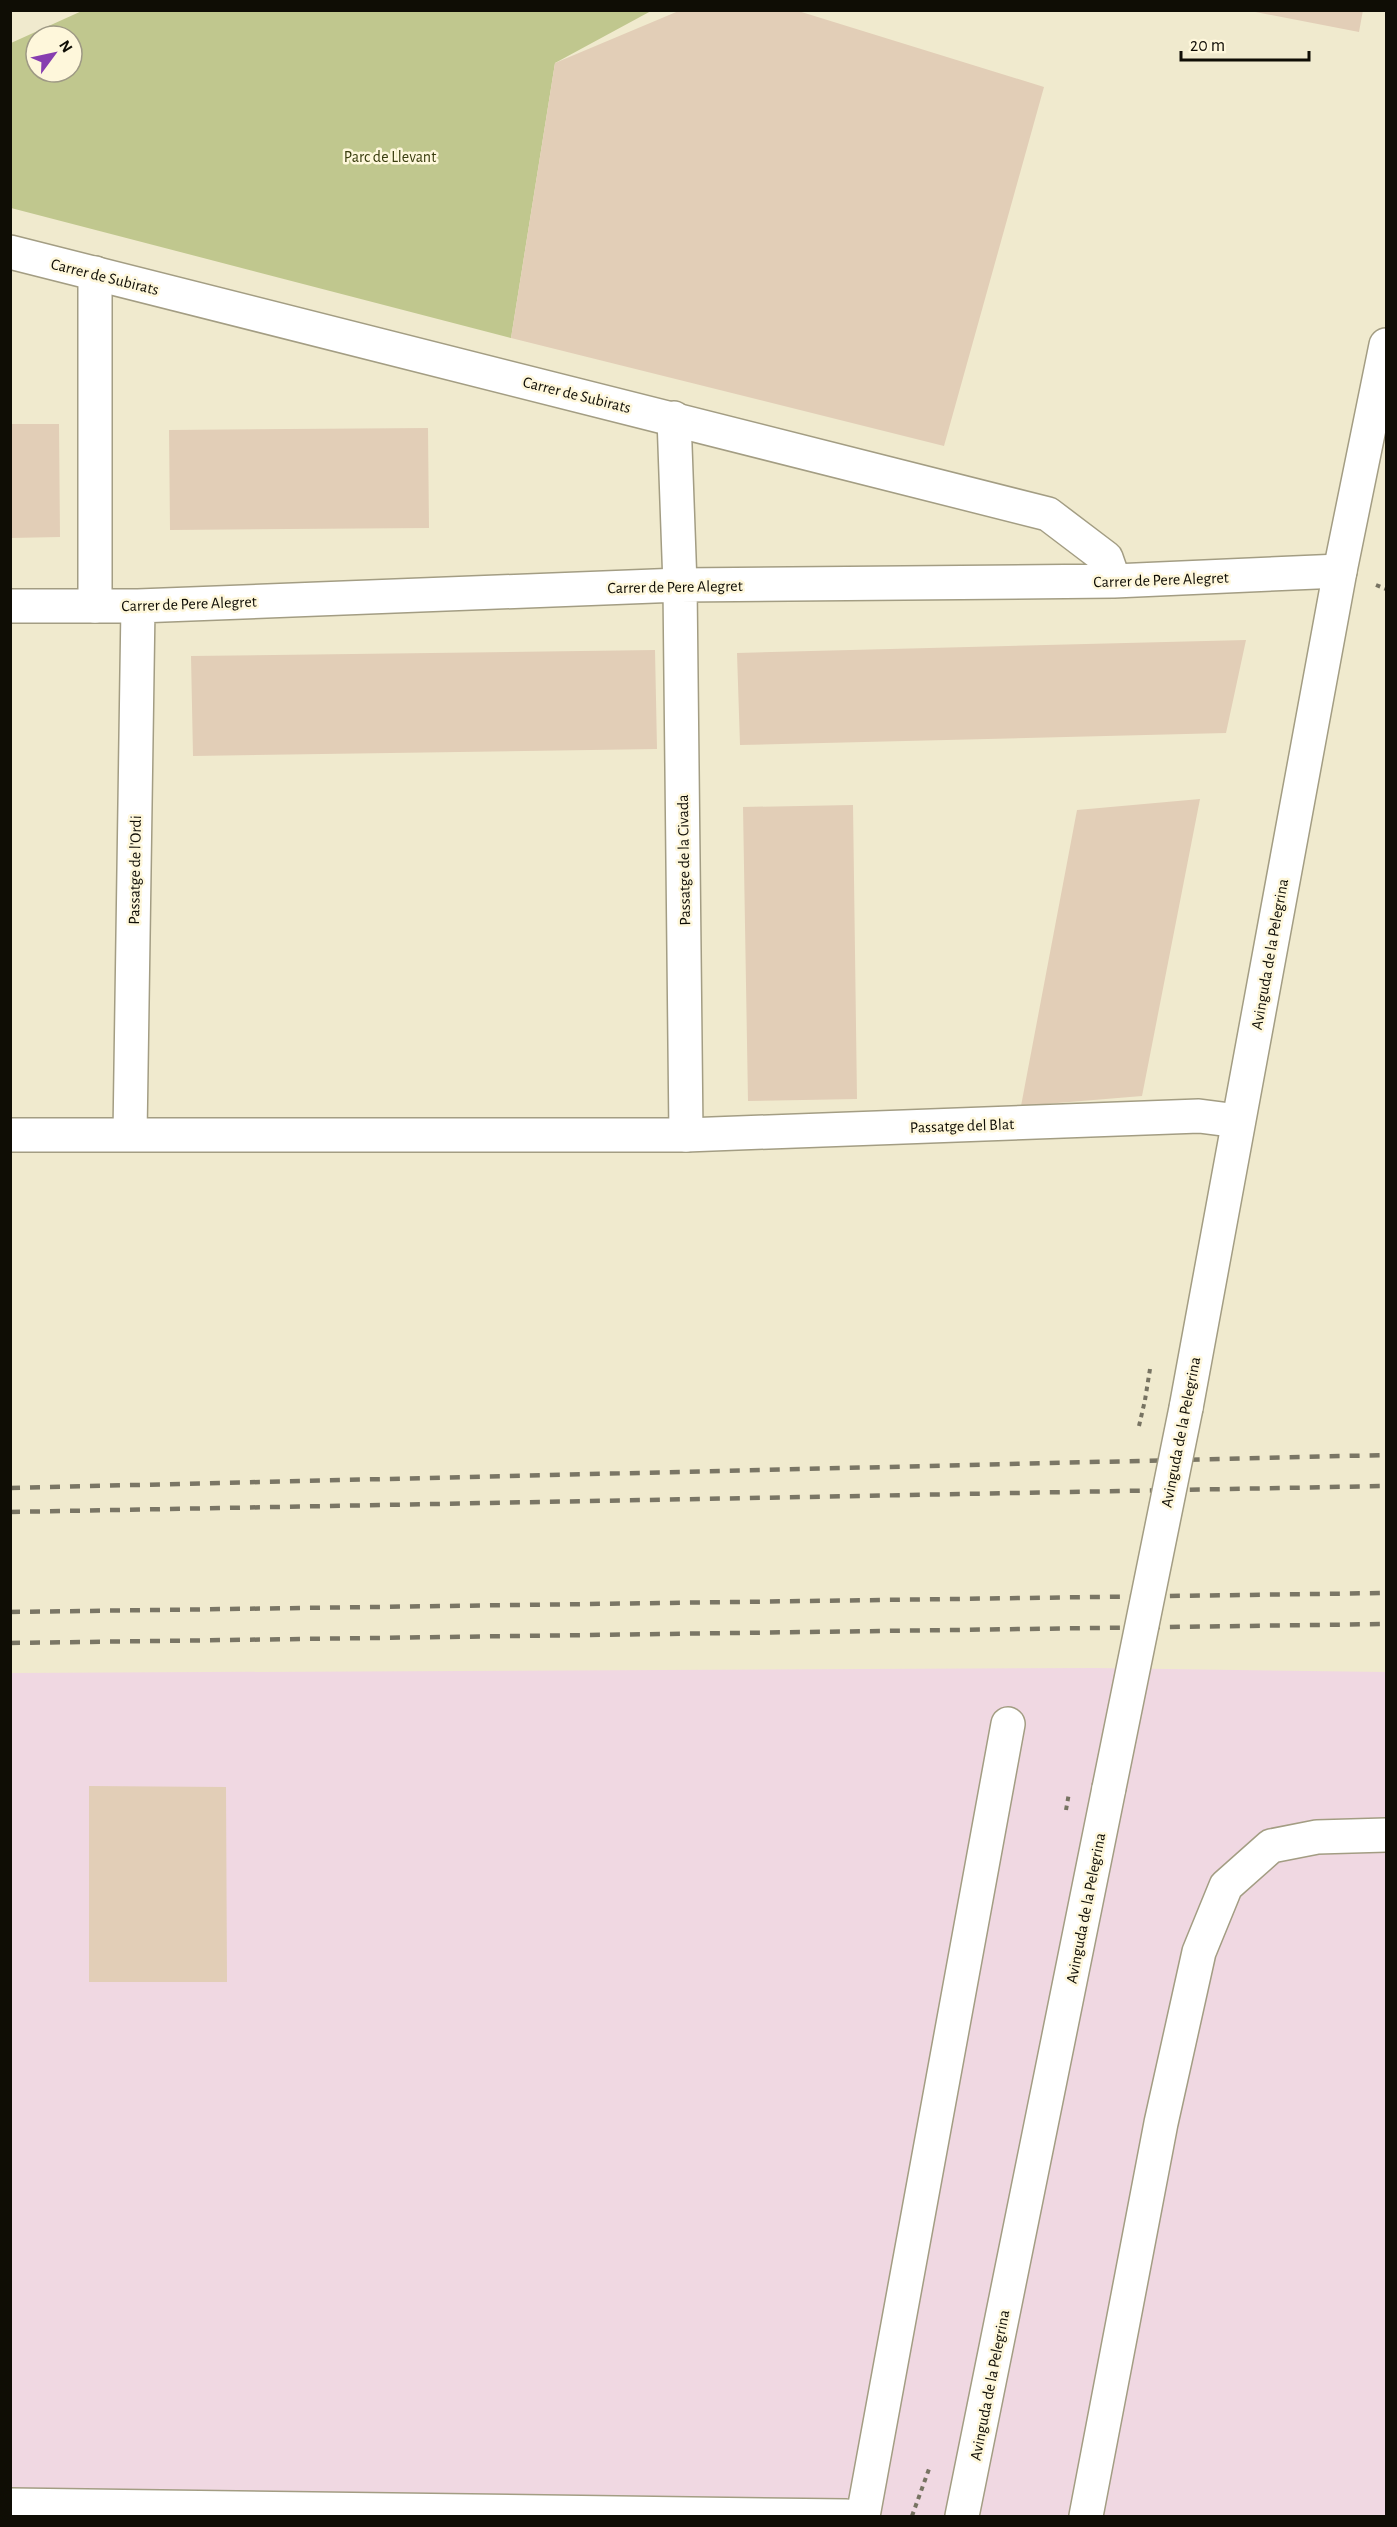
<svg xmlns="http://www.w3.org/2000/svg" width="1397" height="2527" viewBox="0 0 1397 2527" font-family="'Alegreya Sans',sans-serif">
	<rect width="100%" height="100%" fill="#f0eace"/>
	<path fill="#f0d8e2" d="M1095 1668 1386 1672V2516H11L10 1673Z"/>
	<path fill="#c0c78e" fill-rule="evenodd" d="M84 10H651V11L555 63 511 338 11 208V43ZM36 36H72V72H36Z"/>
	<path fill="#e2ceb7" d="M681 10H795L1044 87 944 446 511 338 555 63Z
		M1245 10H1363L1359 32Z
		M10 424H59L60 537 10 538Z
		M428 428 429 528 170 530 169 430Z
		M1246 640 1226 733 740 745 737 653Z
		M655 650 657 749 193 756 191 656Z
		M1200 799 1142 1096 1021 1106 1077 810Z
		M853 805 857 1099 748 1101 743 807Z
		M89 1786 226 1787 227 1982H89Z"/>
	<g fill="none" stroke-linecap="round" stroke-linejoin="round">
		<g stroke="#a39d83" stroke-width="36">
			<path id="pedestrian" d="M674 418 680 585
				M95 606V273
				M686 1135 1199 1116 1238 1121"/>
		</g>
		<g stroke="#a39d83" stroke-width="36">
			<path id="minor" d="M10 252 1048 514 1106 558 1114 581
				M10 606H138L680 585 1114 581 1340 571
				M10 1135H686L680 585
				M130 1135 138 606
				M10 2505 846 2516
				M863 2516 1008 1724
				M1086 2516 1161 2123 1199 1952 1226 1886 1271 1846 1317 1837 1386 1835"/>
		</g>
		<g stroke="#a39d83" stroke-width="36">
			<path id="tertiary" d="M1186 1408 1340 571 1386 345
				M962 2516 1109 1788"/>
		</g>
		<path stroke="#777362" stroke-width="4" stroke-dasharray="4.5 4.5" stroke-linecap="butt" d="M1376 585 1386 589
			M1145 1400 1150 1369
			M912 2516 929 2469"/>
		<use href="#pedestrian" stroke="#fff" stroke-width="33"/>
		<use href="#minor" stroke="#fff" stroke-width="33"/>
		<use href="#tertiary" stroke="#fff" stroke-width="33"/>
		<path stroke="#7a7665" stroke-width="4.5" stroke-dasharray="10 10" stroke-linecap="butt" d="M10 1488 1386 1455
			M10 1512 1386 1486
			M10 1612 1386 1593
			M10 1643 1386 1624"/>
		<g stroke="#a39d83" stroke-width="36" stroke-linecap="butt">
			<path id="tertiary-bridge" d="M1109 1788 1186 1408"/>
		</g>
		<path stroke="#777362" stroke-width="4" stroke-dasharray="4.5 4.5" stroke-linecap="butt" d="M1139 1426 1145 1400
			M1066 1810 1069 1793"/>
		<use href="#tertiary-bridge" stroke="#fff" stroke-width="33"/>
	</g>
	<g text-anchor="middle" stroke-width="5" stroke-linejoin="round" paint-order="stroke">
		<g font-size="16" fill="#393d0e" stroke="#fef7db">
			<text x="390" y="162">Parc de Llevant</text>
		</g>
		<g font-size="16" fill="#0f0d05" stroke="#fef7db">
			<text transform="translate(105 276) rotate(14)" y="6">Carrer de Subirats</text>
			<text transform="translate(577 394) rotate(14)" y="6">Carrer de Subirats</text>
			<text transform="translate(1161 579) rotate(-2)" y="6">Carrer de Pere Alegret</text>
			<text transform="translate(675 586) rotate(-1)" y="6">Carrer de Pere Alegret</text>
			<text transform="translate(189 603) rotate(-2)" y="6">Carrer de Pere Alegret</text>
			<text transform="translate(683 860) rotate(-91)" y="6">Passatge de la Civada</text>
			<text transform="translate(134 870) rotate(-89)" y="6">Passatge de l'Ordi</text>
			<text transform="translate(1269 954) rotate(-80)" y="6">Avinguda de la Pelegrina</text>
			<text transform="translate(962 1125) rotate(-2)" y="6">Passatge del Blat</text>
			<text transform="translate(1180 1432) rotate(-79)" y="6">Avinguda de la Pelegrina</text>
			<text transform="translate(1085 1908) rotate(-79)" y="6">Avinguda de la Pelegrina</text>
			<text transform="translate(989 2385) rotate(-79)" y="6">Avinguda de la Pelegrina</text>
		</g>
	</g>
	<rect width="1397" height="2527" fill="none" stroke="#0f0d05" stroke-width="24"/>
	<g transform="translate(54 54) rotate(57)"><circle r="28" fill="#fef7db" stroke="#9e9985" stroke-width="1.5"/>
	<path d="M0-4.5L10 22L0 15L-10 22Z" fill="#873eb0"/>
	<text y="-9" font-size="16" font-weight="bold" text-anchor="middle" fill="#0f0d05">N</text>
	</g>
	<path d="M1181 51v9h128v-9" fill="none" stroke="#0f0d05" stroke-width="3"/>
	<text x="1190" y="51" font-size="18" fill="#0f0d05" stroke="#fef7db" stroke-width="4.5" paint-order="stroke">20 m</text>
</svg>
